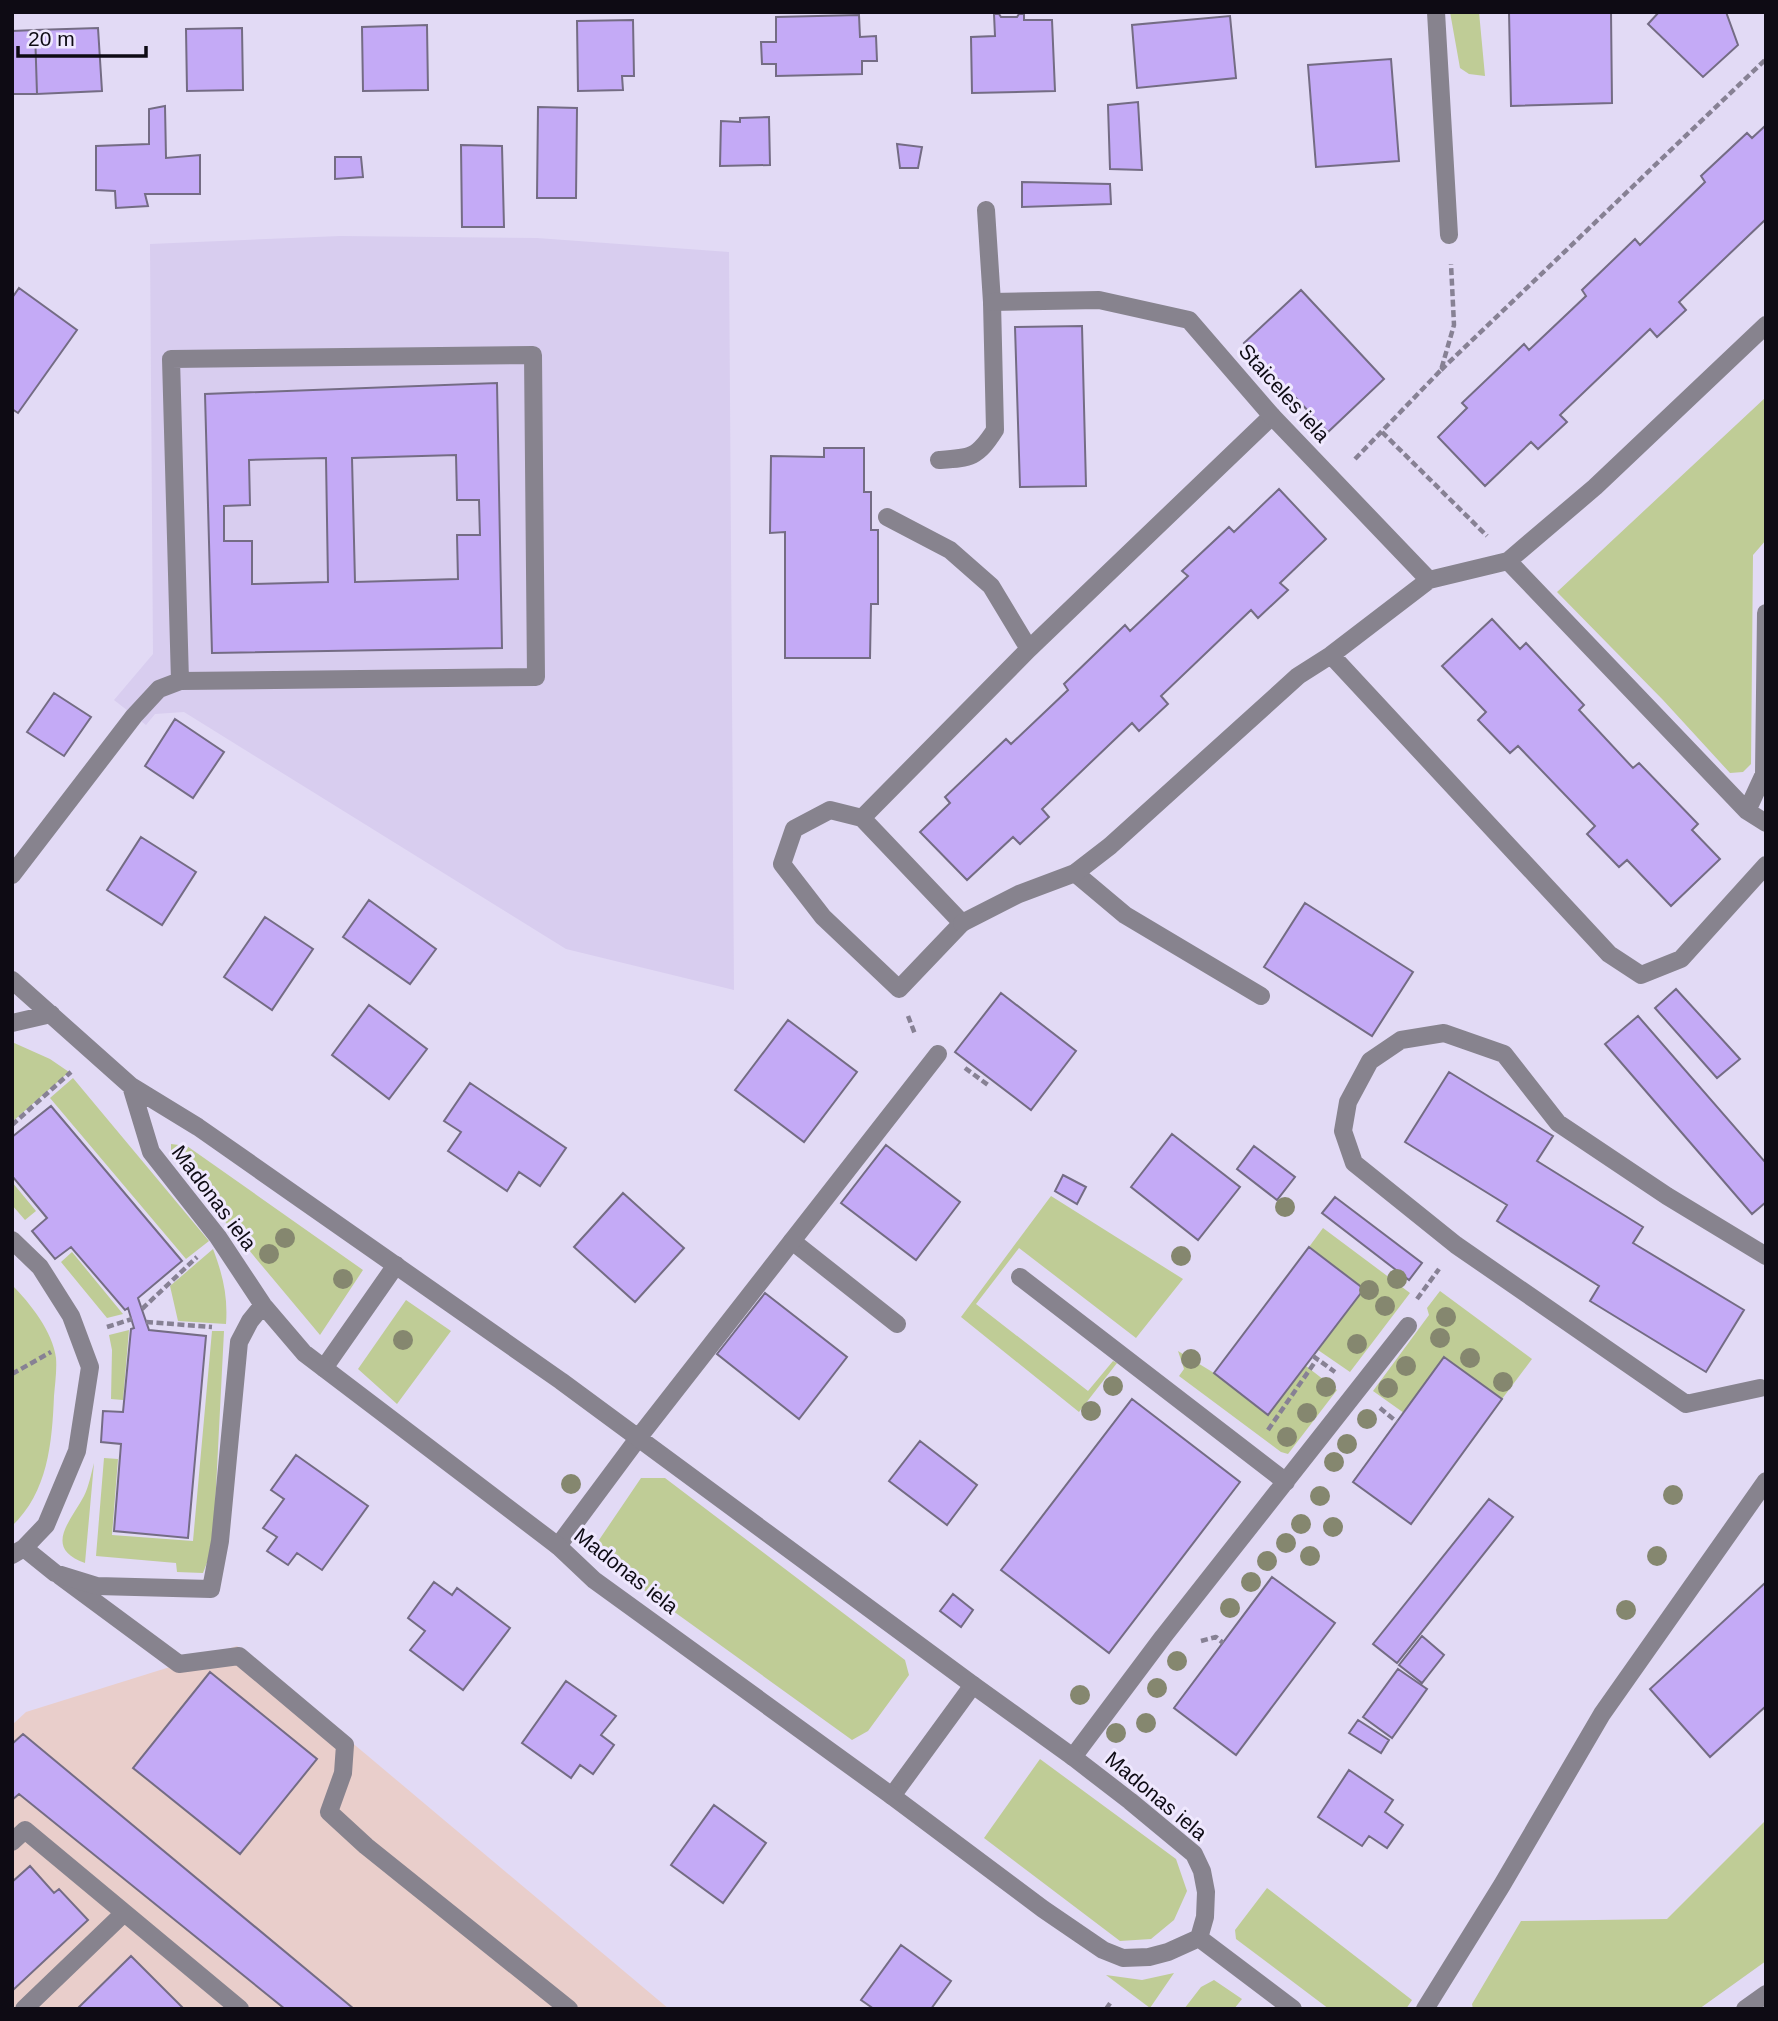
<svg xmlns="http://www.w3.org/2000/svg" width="1778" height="2021" viewBox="0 0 1778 2021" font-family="Helvetica,sans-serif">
	<rect width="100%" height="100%" fill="#e2daf5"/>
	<path fill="#d8cdef" d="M340 236 537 238 729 252 734 990 566 949 184 712 155 714 146 725 114 700 153 654 150 244Z"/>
	<path fill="#e9cecb" d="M237 1646 669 2009H12V1725L26 1712Z"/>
	<path fill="#bfcc96" d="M1450 12H1479L1485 76 1469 74 1460 68Z
		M1766 397V540L1753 555 1751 764 1743 772 1730 773 1663 700 1557 592Z
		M12 1042 50 1059 69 1072 12 1122Z
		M73 1078 209 1241 186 1259 50 1098Z
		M171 1144 187 1146 363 1270 320 1335 171 1157Z
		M12 1182 36 1211 25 1220 12 1205Z
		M1051 1196 1183 1279 1136 1338 1019 1248 976 1304 1088 1391 1113 1361 1117 1363 1079 1412 961 1317Z
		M1323 1228 1410 1293 1350 1372 1318 1350 1364 1289 1309 1247Z
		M213 1249C223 1275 228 1297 226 1324L178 1321 170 1286Z
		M72 1252 123 1314 107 1318 61 1262Z
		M12 1285C30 1303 53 1332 56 1358 57 1370 55 1384 54 1396 52 1443 48 1492 12 1526Z
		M1440 1291 1532 1359 1502 1399 1444 1357 1404 1413 1373 1391 1429 1315 1427 1308Z
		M406 1300 451 1331 397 1404 358 1369Z
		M129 1330 123 1400 111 1399 112 1350 109 1335Z
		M212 1331H224L213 1547 203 1573 177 1572 176 1563 96 1556 104 1458 118 1459 112 1535 193 1541Z
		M1178 1351 1214 1373 1268 1415 1306 1366 1337 1390 1288 1454 1281 1452 1179 1376 1184 1369Z
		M94 1463 85 1563C43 1548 70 1522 84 1496 89 1486 91 1474 94 1463Z
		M641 1478H665L905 1660 909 1675 868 1731 852 1740 605 1562 599 1540Z
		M1040 1759 1176 1859 1187 1891 1174 1920 1151 1939 1120 1941 984 1838Z
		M1766 1820V1961L1699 2009H1473L1472 2004 1521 1921 1667 1919Z
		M1267 1888 1412 2000 1406 2009H1329L1236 1939 1235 1930Z
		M1174 1973 1150 2008 1106 1975 1142 1980Z
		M1214 1980 1242 1999 1234 2009H1184L1201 1987Z"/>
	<path fill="#c4aaf6" stroke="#746c84" stroke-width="2" fill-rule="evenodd" d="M1509 12H1611L1612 103 1511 106Z
		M1659 12H1726L1738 45 1703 77 1648 24Z
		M994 14H999L1001 17H1017L1019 14H1024V20H1052L1055 91 972 93 971 37 995 36Z
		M859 15 860 37 876 36 877 61H862V74L776 76V64H762L761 42H776V17Z
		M1230 16 1236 78 1137 88 1132 25Z
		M633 20 634 76H622L623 90 578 91 577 21Z
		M427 25 428 90 363 91 362 27Z
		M98 28 102 91 37 94 35 30Z
		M242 28 243 90 187 91 186 29Z
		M35 30 37 94H12V31Z
		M1391 59 1399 161 1316 167 1308 65Z
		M1138 102 1142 170 1110 169 1108 105Z
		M165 106 166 158 200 155V194H145L148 206 116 208 115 191 96 190V146L149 144V109Z
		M538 107 577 108 576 198H537Z
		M769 117 770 165 720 166 721 121 740 122V118Z
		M1766 125V219L1679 302 1686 310 1657 337 1650 329 1560 415 1567 422 1538 449 1531 442 1485 486 1438 437 1467 408 1462 403 1524 344 1529 350 1586 296 1582 290 1635 239 1640 245 1705 182 1701 176 1747 133 1752 138Z
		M897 144 922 147 918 168H900Z
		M461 145 502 146 504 227H462Z
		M335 157H361L363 177 335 179Z
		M1022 182 1110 184 1111 204 1022 207Z
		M19 288 77 330 18 413 12 409V298Z
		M1301 290 1384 379 1328 432 1244 343Z
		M1082 326 1086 486 1020 487 1015 327Z
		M497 383 502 648 212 653 205 394ZM456 455 457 500H479L480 535H457L458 579 355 582 352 458ZM326 458 328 582 252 584V541H224V506L250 505 249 460Z
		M824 448H864V492H871V530H878V604H871L870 658H785V532L770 533 771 456 824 457Z
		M1279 489 1326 539 1280 583 1288 590 1258 618 1251 610 1161 696 1168 704 1139 731 1132 723 1042 809 1049 817 1020 844 1013 837 967 880 920 832 950 803 945 797 1006 739 1011 744 1068 690 1064 684 1125 625 1130 631 1188 576 1182 571 1229 527 1234 532Z
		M1492 619 1520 649 1526 643 1584 705 1579 710 1633 768 1639 763 1698 824 1692 830 1720 859 1671 906 1627 860 1619 867 1587 834 1595 826 1518 746 1510 753 1478 720 1486 712 1442 666Z
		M54 693 91 717 64 756 27 732Z
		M175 719 224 752 193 798 145 766Z
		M141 837 196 872 162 925 107 890Z
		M369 900 436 949 410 984 343 937Z
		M1305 903 1413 972 1372 1036 1264 967Z
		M265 917 313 949 272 1010 224 977Z
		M1676 989 1740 1059 1717 1078 1655 1008Z
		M1001 993 1076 1051 1031 1110 955 1052Z
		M369 1005 427 1049 389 1099 332 1055Z
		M1638 1016 1766 1163V1202L1752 1214 1605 1044Z
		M788 1020 857 1072 804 1142 735 1090Z
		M1449 1072 1553 1136 1537 1161 1643 1227 1633 1243 1744 1310 1706 1372 1590 1301 1599 1286 1497 1221 1507 1205 1405 1142Z
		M470 1083 566 1148 540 1186 519 1172 507 1191 448 1151 461 1132 444 1121Z
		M51 1106 182 1261 138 1298 149 1330 206 1336 188 1538 114 1531 121 1444 101 1442 103 1411 123 1412 131 1329 134 1328 128 1308 125 1310 71 1247 55 1259 32 1231 47 1218 12 1176V1137Z
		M1172 1134 1240 1187 1198 1240 1131 1187Z
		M886 1145 960 1202 916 1260 841 1203Z
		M1254 1146 1295 1177 1277 1200 1237 1169Z
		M1063 1175 1086 1187 1077 1204 1055 1191Z
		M623 1193 684 1248 635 1302 574 1247Z
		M1335 1197 1422 1263 1409 1280 1322 1213Z
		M1309 1247 1364 1289 1268 1415 1214 1373Z
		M765 1293 847 1357 799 1419 717 1354Z
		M1444 1357 1502 1399 1411 1524 1353 1482Z
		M1132 1399 1240 1482 1109 1653 1001 1570Z
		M920 1441 977 1485 947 1525 889 1481Z
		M296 1455 368 1506 322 1570 297 1553 288 1565 267 1551 277 1537 263 1528 284 1499 271 1490Z
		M1489 1499 1513 1517 1397 1663 1373 1644Z
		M1272 1577 1335 1623 1236 1755 1174 1708Z
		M434 1582 452 1595 457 1588 510 1628 463 1690 410 1650 425 1631 408 1618Z
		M1766 1582V1706L1710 1757 1650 1689Z
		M953 1594 973 1610 961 1627 940 1611Z
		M1422 1636 1444 1655 1422 1683 1399 1665Z
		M1398 1669 1427 1689 1392 1738 1363 1717Z
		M210 1672 317 1759 240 1854 133 1768Z
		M566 1681 616 1716 601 1735 614 1745 593 1774 580 1765 571 1778 522 1743Z
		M1358 1720 1389 1740 1381 1753 1349 1733Z
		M23 1734 354 2009H285L19 1794 12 1800V1744Z
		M1349 1770 1393 1800 1385 1812 1403 1825 1387 1848 1369 1836 1362 1846 1318 1817Z
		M714 1805 766 1843 723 1903 671 1865Z
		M30 1866 54 1893 59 1889 88 1920 12 1991V1882Z
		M901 1945 951 1981 931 2009H874L861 2000Z
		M131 1956 184 2009H77Z"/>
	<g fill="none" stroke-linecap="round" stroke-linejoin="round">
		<path stroke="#878194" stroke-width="4.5" stroke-dasharray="7 3.5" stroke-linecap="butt" d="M1441 370 1766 59
			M1382 432 1487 536
			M1355 459 1441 370 1454 325 1451 264
			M908 1016 915 1034
			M965 1068 988 1085
			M12 1125 71 1072
			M1417 1299 1439 1269
			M142 1309 197 1257
			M146 1322 212 1327
			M107 1327 132 1319
			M1313 1356 1335 1372
			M12 1374 51 1352
			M1380 1408 1397 1422
			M1268 1430 1317 1359
			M1201 1641 1216 1637 1223 1643
			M1106 2009 1111 2002"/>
		<path stroke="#87838e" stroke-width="18" d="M939 460C971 458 977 458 995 430L992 302 986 210
			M887 517 950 550 991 586 1029 649
			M862 818 830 810 794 829 782 864 823 917 899 989 962 923 862 818 1029 649 1272 416
			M1075 873 1125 915 1261 996
			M12 875 134 716 159 689 180 681 536 677 533 355 171 359 180 681
			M792 1241 897 1324
			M1020 1277 1286 1482
			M324 1368 396 1265
			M558 1546 639 1437
			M60 1576 179 1664 239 1656 345 1745 343 1773 329 1812 366 1846 569 2009
			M1073 1757 1163 1637 1408 1326
			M892 1796 973 1685
			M12 1842 25 1830 240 2009
			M24 2009 124 1913"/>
		<path stroke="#87838e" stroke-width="18" d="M1436 12 1449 235
			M992 302 1099 300 1189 320 1272 416 1429 580 1508 561 1747 811 1766 823
			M1508 561 1595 487 1766 325
			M1331 655 1609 954 1641 975 1681 959 1766 865
			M1747 811 1764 774 1766 613
			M962 923 1019 894 1075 873 1110 846 1298 676 1331 655 1429 580
			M12 980 131 1086 151 1152 218 1237 263 1305 304 1353 558 1546 594 1580 892 1796 1043 1909 1103 1950 1123 1958 1149 1957 1168 1952 1199 1938
			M12 1023 51 1014
			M131 1086 198 1127 561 1381 973 1685 1073 1757 1130 1801 1194 1854 1202 1871 1206 1892 1205 1917 1199 1938
			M12 1240 40 1267 71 1316 90 1367 77 1451 46 1525 24 1548 12 1555
			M1760 1388 1686 1404 1456 1245 1354 1163 1343 1131 1348 1102 1370 1061 1401 1040 1444 1033 1504 1054 1558 1123 1667 1196 1766 1256
			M639 1437 938 1054
			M24 1548 55 1573 97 1586 211 1589 220 1541 239 1342 250 1321 263 1305
			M1199 1938 1293 2009
			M1425 2009 1502 1885 1602 1714 1766 1481
			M1745 2009 1766 1994"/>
	</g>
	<g fill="#85876f">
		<circle cx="1285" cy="1207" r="10"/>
		<circle cx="285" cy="1238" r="10"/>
		<circle cx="269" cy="1254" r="10"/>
		<circle cx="1181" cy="1256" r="10"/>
		<circle cx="343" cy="1279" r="10"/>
		<circle cx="1397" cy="1279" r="10"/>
		<circle cx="1369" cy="1290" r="10"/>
		<circle cx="1385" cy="1306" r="10"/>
		<circle cx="1446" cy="1317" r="10"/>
		<circle cx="1440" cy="1338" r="10"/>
		<circle cx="403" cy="1340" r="10"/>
		<circle cx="1357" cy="1344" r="10"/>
		<circle cx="1470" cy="1358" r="10"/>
		<circle cx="1191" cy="1359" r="10"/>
		<circle cx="1406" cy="1366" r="10"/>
		<circle cx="1503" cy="1382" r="10"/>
		<circle cx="1113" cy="1386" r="10"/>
		<circle cx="1326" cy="1387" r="10"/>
		<circle cx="1388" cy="1388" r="10"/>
		<circle cx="1091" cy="1411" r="10"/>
		<circle cx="1307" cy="1413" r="10"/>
		<circle cx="1367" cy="1419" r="10"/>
		<circle cx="1287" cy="1437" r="10"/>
		<circle cx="1347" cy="1444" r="10"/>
		<circle cx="1334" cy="1462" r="10"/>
		<circle cx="571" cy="1484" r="10"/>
		<circle cx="1673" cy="1495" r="10"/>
		<circle cx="1320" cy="1496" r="10"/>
		<circle cx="1301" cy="1524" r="10"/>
		<circle cx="1333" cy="1527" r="10"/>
		<circle cx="1286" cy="1543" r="10"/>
		<circle cx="1310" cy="1556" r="10"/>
		<circle cx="1657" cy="1556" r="10"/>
		<circle cx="1267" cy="1561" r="10"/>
		<circle cx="1251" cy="1582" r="10"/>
		<circle cx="1230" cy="1608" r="10"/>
		<circle cx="1626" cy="1610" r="10"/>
		<circle cx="1177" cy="1661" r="10"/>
		<circle cx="1157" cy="1688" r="10"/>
		<circle cx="1080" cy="1695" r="10"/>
		<circle cx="1146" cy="1723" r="10"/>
		<circle cx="1116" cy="1733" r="10"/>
	</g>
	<g text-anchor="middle" stroke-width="6" stroke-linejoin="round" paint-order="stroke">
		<g font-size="21" fill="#0e0b14" stroke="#efe8fe">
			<text transform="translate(1284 393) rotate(48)" y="7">Staiceles iela</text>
			<text transform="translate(214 1198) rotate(53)" y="7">Madonas iela</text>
			<text transform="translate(626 1571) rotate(38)" y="7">Madonas iela</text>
			<text transform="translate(1156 1796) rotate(40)" y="7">Madonas iela</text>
		</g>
	</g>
	<rect width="1778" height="2021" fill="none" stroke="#0e0b14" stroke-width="28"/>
	<path d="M18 46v10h128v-10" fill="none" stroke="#0e0b14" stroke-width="3.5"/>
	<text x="28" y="46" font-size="21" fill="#0e0b14" stroke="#efe8fe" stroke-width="5" paint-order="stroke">20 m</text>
</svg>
